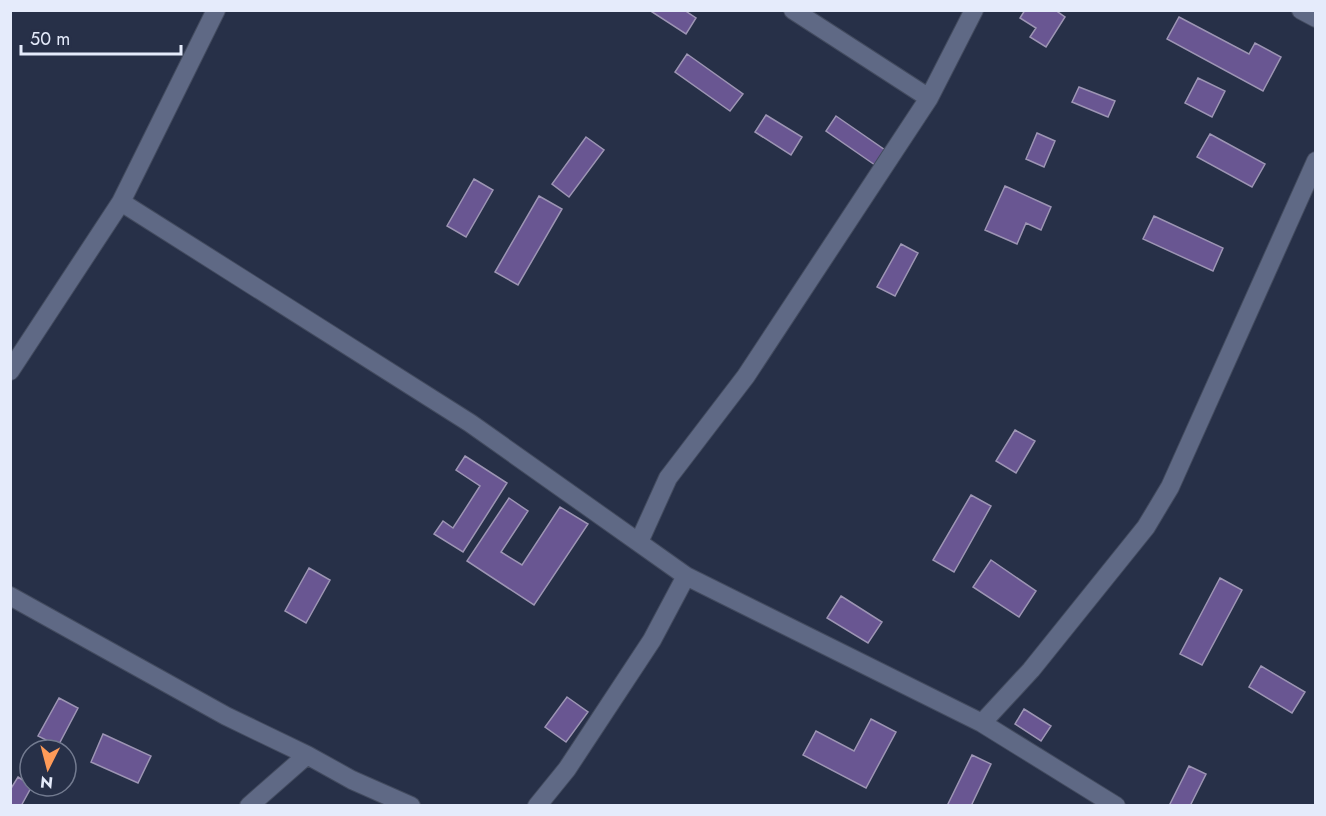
<svg xmlns="http://www.w3.org/2000/svg" width="1326" height="816" viewBox="0 0 1326 816" font-family="Jost,sans-serif">
	<rect width="100%" height="100%" fill="#273048"/>
	<path fill="#695692" stroke="#9d95b4" stroke-width="1.5" d="M649 10H684L696 18 686 34Z
		M1025 10H1055L1065 17 1046 47 1030 37 1036 28 1020 18Z
		M1179 17 1249 54 1255 43 1281 57 1263 91 1167 39Z
		M687 54 743 94 730 111 675 72Z
		M1198 78 1225 91 1212 117 1185 103Z
		M1079 87 1115 101 1108 117 1072 102Z
		M766 115 802 137 791 155 755 132Z
		M836 116 885 150 875 165 826 131Z
		M1037 133 1055 141 1044 167 1026 159Z
		M1210 134 1265 164 1252 187 1197 157Z
		M586 137 604 150 569 197 552 184Z
		M474 179 493 190 466 237 447 226Z
		M1005 186 1051 207 1041 230 1026 223 1017 244 985 230Z
		M539 196 562 209 518 285 495 272Z
		M1154 216 1223 248 1213 271 1143 239Z
		M901 244 918 253 895 296 877 287Z
		M1015 430 1035 441 1016 473 996 461Z
		M465 456 507 483 463 552 434 534 443 521 453 528 480 486 456 470Z
		M971 495 991 506 954 572 933 560Z
		M509 498 528 511 501 552 522 565 560 507 588 524 534 605 467 561Z
		M991 560 1036 591 1019 617 973 587Z
		M309 568 330 580 306 623 285 611Z
		M1220 578 1242 590 1202 665 1180 654Z
		M841 596 882 622 868 643 827 618Z
		M1261 666 1305 692 1292 713 1249 687Z
		M567 697 588 712 566 742 545 727Z
		M59 698 78 708 58 746 38 736Z
		M1024 709 1051 726 1041 741 1015 724Z
		M871 719 896 732 866 788 803 755 816 731 854 751Z
		M103 734 151 756 138 783 91 762Z
		M972 755 991 764 971 806H947Z
		M1189 766 1206 774 1190 806H1169Z
		M18 777 32 786 21 806H10V790Z"/>
	<g fill="none" stroke-linecap="round" stroke-linejoin="round">
		<g stroke="#434b5f" stroke-width="20">
			<path id="minor" d="M793 10 929 98
				M1301 10 1316 18
				M121 202 470 423 686 576 982 723 1116 806
				M10 371 121 202 216 10
				M639 542 668 478 746 376 929 98 974 10
				M10 596 226 716 307 755 352 780 411 806
				M982 723 1031 670 1146 527 1170 487 1316 161
				M249 806 307 755
				M537 806 567 769 652 640 686 576"/>
		</g>
		<use href="#minor" stroke="#5f6985" stroke-width="18"/>
	</g>
	<rect width="1326" height="816" fill="none" stroke="#e5ebfb" stroke-width="24"/>
	<g transform="translate(48 768) rotate(186)"><circle r="28" fill="#273048" stroke="#737b90" stroke-width="1.5"/>
	<path d="M0-4.5L10 22L0 15L-10 22Z" fill="#fe9b59"/>
	<text y="-9" font-size="16" font-weight="bold" text-anchor="middle" fill="#e5ebfb">N</text>
	</g>
	<path d="M21 45v9h160v-9" fill="none" stroke="#e5ebfb" stroke-width="3"/>
	<text x="30" y="45" font-size="18" fill="#e5ebfb" stroke="#273048" stroke-width="4.5" paint-order="stroke">50 m</text>
</svg>
